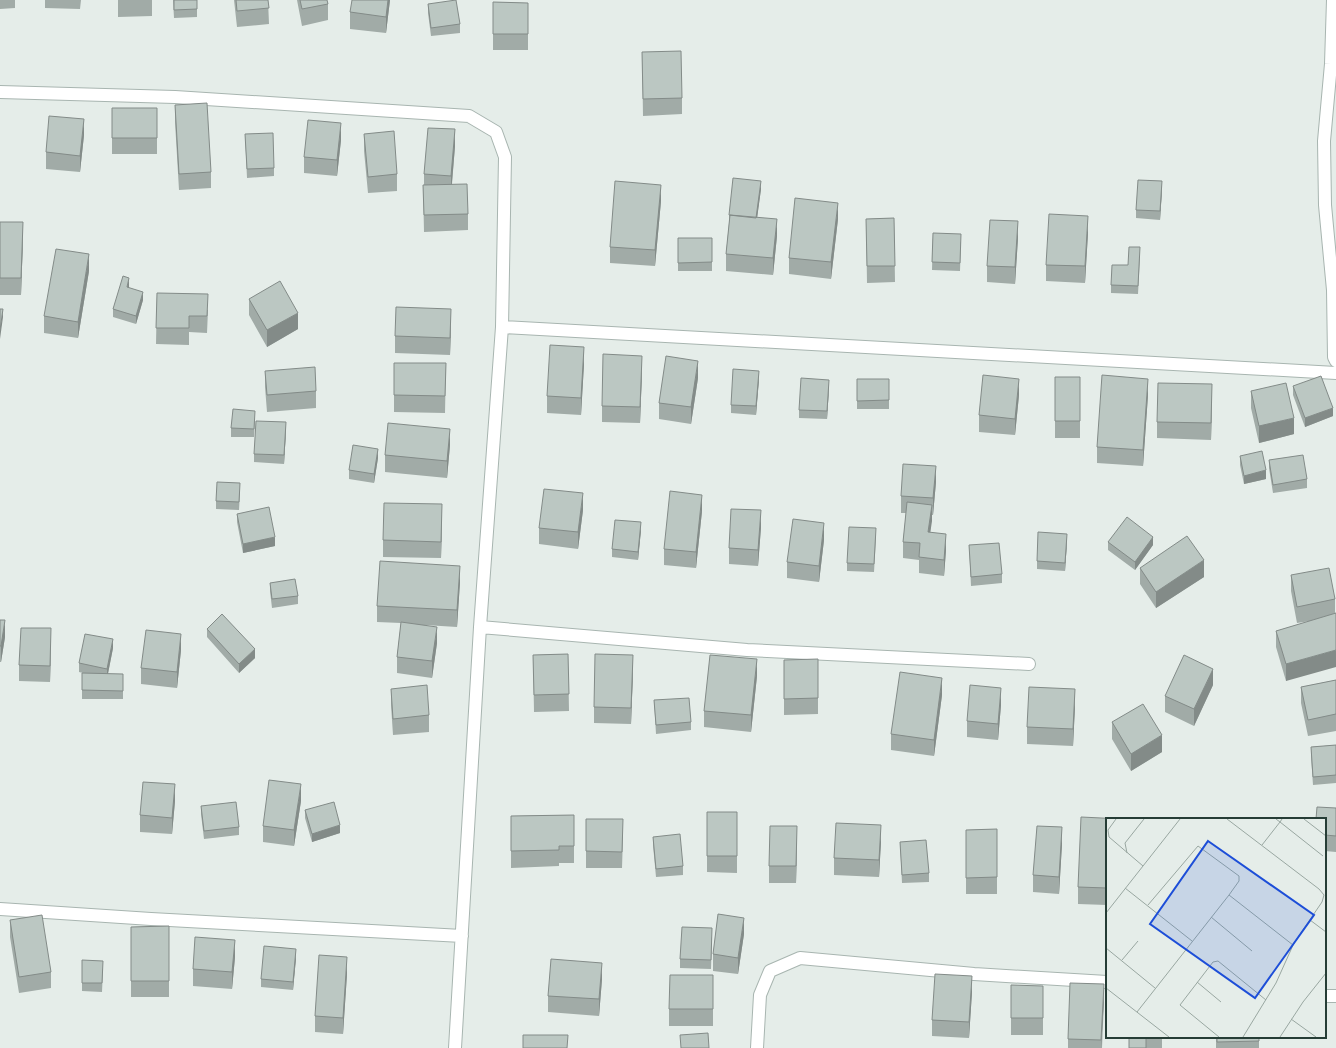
<svg xmlns="http://www.w3.org/2000/svg" width="1336" height="1048" viewBox="0 0 1336 1048" font-family="'Sofia Sans Condensed',sans-serif">
	<rect width="100%" height="100%" fill="#e5ede9"/>
	<g fill="none" stroke-linecap="round" stroke-linejoin="round">
		<g stroke="#a8b5b0" stroke-width="14">
			<path id="minor" d="M1333 0 1331 64 1324 141 1325 205 1333 290 1334 357 1336 361
				M0 92 175 97 469 116 496 132 505 157 502 327
				M480 627 747 650 1029 664
				M0 909 151 919 462 936
				M1325 996H1336
				M455 1048 480 627 502 327 1336 373
				M757 1048 760 995 770 971 800 958 974 974 1107 982"/>
		</g>
		<use href="#minor" stroke="#fff" stroke-width="12"/>
	</g>
	<path fill="#a1aba7" d="M0 0H15V8L0 9Z
		M45 0H81L80 9 45 8Z
		M118 0H152V16L118 17Z
		M173 0H197V17L174 18Z
		M234 0H268L269 24 237 27Z
		M297 0H327L328 4V20L302 26Z
		M390 0 386 33 350 29V12Z
		M493 2 528 3V50H493Z
		M428 4 460 24V33L431 36 428 13Z
		M642 52 682 98V114L643 116Z
		M175 105 211 172V188L179 190 175 122Z
		M112 108H157V154H112Z
		M245 134 274 168V176L247 178Z
		M364 134 397 174V191L368 193 364 151Z
		M84 135 80 172 46 169V152Z
		M341 140 337 176 304 173V157Z
		M455 146 452 184 468 214V230L424 232 423 185H424V174Z
		M761 189 757 218 777 236 773 275 726 271V254L729 223V215Z
		M1162 190 1160 220 1136 218V210Z
		M661 201 655 266 610 263V247Z
		M894 218 895 282 867 283 866 219Z
		M838 219 831 279 789 274V258Z
		M0 222 23 239 21 295H0Z
		M933 233 961 242 960 271 932 270Z
		M1088 233 1085 283 1046 281V265Z
		M678 238H712V271H678Z
		M1018 238 1015 284 987 282V266Z
		M1140 256 1138 294 1111 293V285L1128 265Z
		M89 271 78 338 44 333V316Z
		M129 287V288L143 300 136 324 113 317V309Z
		M157 293 208 310 207 333 189 332V345L156 344Z
		M249 299 298 329 267 347 249 315Z
		M451 326 450 355 395 353V336Z
		M394 363H446L445 413 394 412Z
		M584 364 581 415 547 413V396Z
		M265 371 316 391V408L267 412 265 387Z
		M642 372 640 423 602 422V406Z
		M1055 377H1080V438H1055Z
		M698 378 691 424 659 419V403Z
		M759 379 756 415 731 413V405Z
		M857 379H889V409H857Z
		M1293 386 1333 416 1305 427 1293 395Z
		M829 388 827 419 799 418V410Z
		M1251 391 1294 434 1259 443 1251 408Z
		M1019 395 1015 435 979 432V415Z
		M1148 395 1143 466 1097 463V447Z
		M1212 401 1211 440 1157 438V422Z
		M255 419 254 437H231V428Z
		M286 431 284 464 254 462V454Z
		M450 445 447 478 385 472V455Z
		M1240 456 1266 479 1244 484 1240 465Z
		M378 458 374 483 349 479V470Z
		M1269 460 1307 479V488L1273 493 1269 468Z
		M936 482 933 515H932L930 532 946 550 944 576 919 573V560L903 558V542L906 513H901V496Z
		M240 492 239 510 216 509V501Z
		M583 510 578 549 539 544V528Z
		M702 511 696 568 664 565V549Z
		M237 514 275 546 243 553 237 522Z
		M442 521 441 558 383 557V540Z
		M761 527 758 566 729 564V548Z
		M641 530 638 560 612 557V549Z
		M876 537 874 572 847 571V563Z
		M824 540 819 582 787 578V562Z
		M1067 542 1065 571 1037 569V561Z
		M1108 542 1153 545 1135 570 1108 550Z
		M969 545 1002 574V583L971 586Z
		M1140 568 1204 577 1156 608 1140 584Z
		M1291 575 1335 599V613L1286 681 1276 647V631L1310 621 1297 623 1291 591Z
		M460 582 457 627 425 625 437 643 432 678 397 673V657L401 623 377 622V606Z
		M270 583 298 596V604L272 608 270 591Z
		M0 620 5 637 1 662H0Z
		M207 629 255 658 239 673 207 637Z
		M51 645 50 682 19 681V665Z
		M113 648 108 674 123 682V699H82V673H83L79 672V663Z
		M181 650 177 688 141 684V668Z
		M568 654 569 711 534 712 533 655Z
		M818 659V714L784 715V660Z
		M633 672 631 724 594 723V707Z
		M757 676 751 732 704 727V711Z
		M1336 680V731L1308 736 1301 703V687Z
		M1213 685 1194 726 1165 712V696Z
		M391 689 429 715V732L393 735 391 705Z
		M942 695 934 756 891 750V734Z
		M654 700 691 722V730L656 734Z
		M1001 705 998 740 967 737V721Z
		M1075 706 1073 746 1027 744V727Z
		M1112 722 1162 752 1131 771 1112 739Z
		M1336 745V783L1313 785 1311 756V747Z
		M175 801 172 834 140 832V815Z
		M301 801 294 846 263 842V826Z
		M201 806 239 827V835L204 839 201 814Z
		M1336 808V852L1325 851V819Z
		M305 810 340 833 312 842 305 818Z
		M707 812H737V873L707 872Z
		M574 815V863H559V866L511 868V816Z
		M586 819 623 836 622 868H586Z
		M1107 819V905L1078 904V887Z
		M997 829V894H966V830Z
		M653 837 683 866V875L656 877 653 845Z
		M881 841 879 877 834 875V858Z
		M900 842 929 873V882L902 883Z
		M797 843 796 883H769V866Z
		M1062 844 1059 894 1033 892V875Z
		M10 920 51 972V988L19 993 10 937Z
		M169 926V997H131V927Z
		M744 934 738 974 713 971V954Z
		M712 937 711 969 680 968V959Z
		M235 957 232 989 193 986V969Z
		M296 958 293 990 261 987V979Z
		M103 969 102 992 82 991V983Z
		M347 974 343 1034 315 1032V1016Z
		M713 975V1026H669V1009Z
		M602 979 599 1016 548 1012V996Z
		M1043 986V1035H1011V1018Z
		M972 992 969 1038 932 1036V1020Z
		M1104 1001 1102 1048H1068V1039Z
		M1129 1037H1162V1048H1129Z
		M1216 1037H1259V1048H1216Z"/>
	<path fill="#838b88" d="M388 0H390L386 33V17Z
		M84 119V135L80 172V156Z
		M341 123V140L337 176V160Z
		M455 129V146L451 193V176Z
		M761 181V189L756 226V218Z
		M1162 181V190L1160 220V211Z
		M661 185V201L655 266V250Z
		M838 203V219L831 279V262Z
		M1088 216V233L1085 283V266Z
		M777 219V236L773 275V258Z
		M1018 221V238L1015 284V267Z
		M23 222V239L21 295V278Z
		M89 254V271L78 338V322Z
		M129 278V287L127 296V287Z
		M143 292V300L136 324V316Z
		M3 309V317L0 339V330Z
		M451 309V326L450 355V338Z
		M298 313V329L267 347V330Z
		M584 347V364L581 415V398Z
		M642 356V372L640 423V407Z
		M698 361V378L691 424V407Z
		M759 371V379L756 415V406Z
		M1019 379V395L1015 435V419Z
		M1148 379V395L1143 466V450Z
		M829 380V388L827 419V411Z
		M1212 384V401L1211 440V423Z
		M1333 408V416L1305 427V418Z
		M1294 418V434L1259 443V426Z
		M286 422V431L284 464V455Z
		M450 429V445L447 478V461Z
		M378 449V458L374 483V474Z
		M936 466V482L933 515V498Z
		M1266 470V479L1244 484V476Z
		M583 493V510L578 549V532Z
		M702 495V511L696 568V552Z
		M442 504V521L441 558V542Z
		M932 505V521L928 548V532Z
		M761 510V527L758 566V550Z
		M641 522V530L638 560V552Z
		M824 523V540L819 582V566Z
		M946 534V550L944 576V560Z
		M1067 534V542L1065 571V563Z
		M275 537V546L243 553V544Z
		M1153 537V545L1135 570V562Z
		M1204 560V577L1156 608V592Z
		M460 566V582L457 627V610Z
		M5 620V637L1 662V646Z
		M437 627V643L432 678V661Z
		M51 628V645L50 682V666Z
		M181 634V650L177 688V672Z
		M113 639V648L107 678V669Z
		M255 649V658L239 673V664Z
		M1336 650V667L1286 681V664Z
		M633 655V672L631 724V708Z
		M757 659V676L751 732V715Z
		M1213 669V685L1194 726V709Z
		M942 678V695L934 756V740Z
		M1001 688V705L998 740V724Z
		M1075 689V706L1073 746V729Z
		M1162 735V752L1131 771V754Z
		M175 784V801L172 834V818Z
		M301 784V801L294 846V830Z
		M340 825V833L312 842V834Z
		M881 825V841L879 877V860Z
		M797 826V843L796 883V866Z
		M1062 827V844L1059 894V877Z
		M744 918V934L738 974V958Z
		M235 940V957L232 989V972Z
		M296 949V958L293 990V982Z
		M347 957V974L343 1034V1018Z
		M602 963V979L599 1016V999Z
		M972 976V992L969 1038V1022Z
		M1104 984V1001L1101 1048V1040Z"/>
	<path fill="#bbc7c2" stroke="#838b88" d="M174 0H197V9L174 10Z
		M236 0H268L269 8 237 11Z
		M300 0H327L328 4 302 9Z
		M352 0H388L386 17 350 12Z
		M456 0 460 24 431 28 428 4Z
		M493 2 528 3V34H493Z
		M681 51 682 98 643 99 642 52Z
		M207 103 211 172 179 174 175 105Z
		M112 108H157V138H112Z
		M49 116 84 119 80 156 46 152Z
		M308 120 341 123 337 160 304 157Z
		M428 128 455 129 451 176 424 174Z
		M394 131 397 174 368 177 364 134Z
		M273 133 274 168 247 169 245 134Z
		M733 178 761 181 756 218 729 215Z
		M1138 180 1162 181 1160 211 1136 210Z
		M615 181 661 185 655 250 610 247Z
		M467 184 468 214 424 215 423 185Z
		M795 198 838 203 831 262 789 258Z
		M1049 214 1088 216 1085 266 1046 265Z
		M730 215 777 219 773 258 726 254Z
		M894 218 895 266H867L866 219Z
		M990 220 1018 221 1015 267 987 266Z
		M0 222H23L21 278H0Z
		M933 233 961 234 960 263 932 262Z
		M678 238H712V262L678 263Z
		M1129 247H1140L1138 286 1111 285 1112 265H1128Z
		M56 249 89 254 78 322 44 316Z
		M123 276 129 278 127 287 143 292 136 316 113 309Z
		M280 281 298 313 267 330 249 299Z
		M157 293 208 294 207 316H189V328H156Z
		M396 307 451 309 450 338 395 336Z
		M0 309H3L0 330Z
		M550 345 584 347 581 398 547 396Z
		M603 354 642 356 640 407 602 406Z
		M666 356 698 361 691 407 659 403Z
		M394 363H446L445 396 394 395Z
		M315 367 316 391 267 395 265 371Z
		M733 369 759 371 756 406 731 405Z
		M983 375 1019 379 1015 419 979 415Z
		M1102 375 1148 379 1143 450 1097 447Z
		M1321 376 1333 408 1305 418 1293 386Z
		M1055 377H1080V421H1055Z
		M801 378 829 380 827 411 799 410Z
		M857 379H889V400L857 401Z
		M1158 383 1212 384 1211 423 1157 422Z
		M1286 383 1294 418 1259 426 1251 391Z
		M233 409 255 411 254 429 231 428Z
		M256 421 286 422 284 455 254 454Z
		M388 423 450 429 447 461 385 455Z
		M353 445 378 449 374 474 349 470Z
		M1262 451 1266 470 1244 476 1240 456Z
		M1303 455 1307 479 1273 485 1269 460Z
		M903 464 936 466 933 498 901 496Z
		M217 482 240 483 239 502 216 501Z
		M544 489 583 493 578 532 539 528Z
		M670 491 702 495 696 552 664 549Z
		M907 502 932 505 928 532 946 534 944 560 919 557 920 543 903 542Z
		M384 503 442 504 441 542 383 540Z
		M269 507 275 537 243 544 237 514Z
		M731 509 761 510 758 550 729 548Z
		M1127 517 1153 537 1135 562 1108 542Z
		M793 519 824 523 819 566 787 562Z
		M615 520 641 522 638 552 612 549Z
		M849 527 876 528 874 564 847 563Z
		M1038 532 1067 534 1065 563 1037 561Z
		M1187 536 1204 560 1156 592 1140 568Z
		M999 543 1002 574 971 577 969 545Z
		M380 561 460 566 457 610 377 606Z
		M1329 568 1335 599 1297 607 1291 575Z
		M295 579 298 596 272 599 270 583Z
		M1336 613V650L1286 664 1276 631Z
		M222 614 255 649 239 664 207 629Z
		M0 620H5L1 646H0Z
		M401 622 437 627 432 661 397 657Z
		M21 628H51L50 666 19 665Z
		M146 630 181 634 177 672 141 668Z
		M85 634 113 639 107 669 79 663Z
		M568 654 569 694 534 695 533 655Z
		M595 654 633 655 631 708 594 707Z
		M710 655 757 659 751 715 704 711Z
		M1184 655 1213 669 1194 709 1165 696Z
		M818 659V698L784 699V660Z
		M900 672 942 678 934 740 891 734Z
		M82 673 123 674V691L82 690Z
		M1336 680V714L1308 720 1301 687Z
		M427 685 429 715 393 719 391 689Z
		M970 685 1001 688 998 724 967 721Z
		M1029 687 1075 689 1073 729 1027 727Z
		M689 698 691 722 656 725 654 700Z
		M1143 704 1162 735 1131 754 1112 722Z
		M1336 745V775L1313 777 1311 747Z
		M269 780 301 784 294 830 263 826Z
		M143 782 175 784 172 818 140 815Z
		M236 802 239 827 204 831 201 806Z
		M334 802 340 825 312 834 305 810Z
		M1317 807 1336 808V836L1325 835V819H1316Z
		M707 812H737V856H707Z
		M574 815V846H559V850L511 851V816Z
		M1081 817 1122 819H1107V888L1078 887Z
		M586 819H623L622 852 586 851Z
		M836 823 881 825 879 860 834 858Z
		M770 826H797L796 866H769Z
		M1037 826 1062 827 1059 877 1033 875Z
		M997 829V877L966 878V830Z
		M680 834 683 866 656 869 653 837Z
		M926 840 929 873 902 875 900 842Z
		M718 914 744 918 738 958 713 954Z
		M42 915 51 972 19 977 10 920Z
		M169 926V981H131V927Z
		M682 927 712 928 711 960 680 959Z
		M195 937 235 940 232 972 193 969Z
		M264 946 296 949 293 982 261 979Z
		M319 955 347 957 343 1018 315 1016Z
		M551 959 602 963 599 999 548 996Z
		M82 960 103 961 102 983H82Z
		M935 974 972 976 969 1022 932 1020Z
		M670 975H713V1009H669Z
		M1070 983 1104 984 1101 1040 1068 1039Z
		M1011 985 1043 986V1018H1011Z
		M708 1033 709 1048H681L680 1035Z
		M523 1035H568L567 1048H523Z
		M1129 1037H1146V1048H1129Z
		M1217 1037H1259V1041L1217 1042Z"/>
	<g transform="translate(1106 818)">
		<rect width="220" height="220" fill="#e5ede9"/>
		<path fill="none" stroke="#99a7a1" stroke-width="1" d="M10 1 2 12 3 19 37 48M121 1 213 71 218 77 216 84 188 125 170 165 137 219M176 1 174 4 217 38M198 1 220 18M156 27 174 4 170 1M21 35 19 25 38 1M19 70 86 123M42 87 92 28 133 58V63L123 77M0 95 74 1M105 99 146 133M204 102 220 114M0 130 49 170M16 142 32 123M91 164 115 184M0 170 63 219M31 194 123 77 187 127M185 201 210 219M113 219 74 187 107 144 112 143 160 182M174 219 197 184 220 155"/>
		<path fill="#1d4ed8" fill-opacity="0.15" stroke="#1d4ed8" stroke-width="2" d="M102 23 208 97 149 180 44 106Z"/>
		<rect width="220" height="220" fill="none" stroke="#263d36" stroke-width="2"/>
	</g>
</svg>
